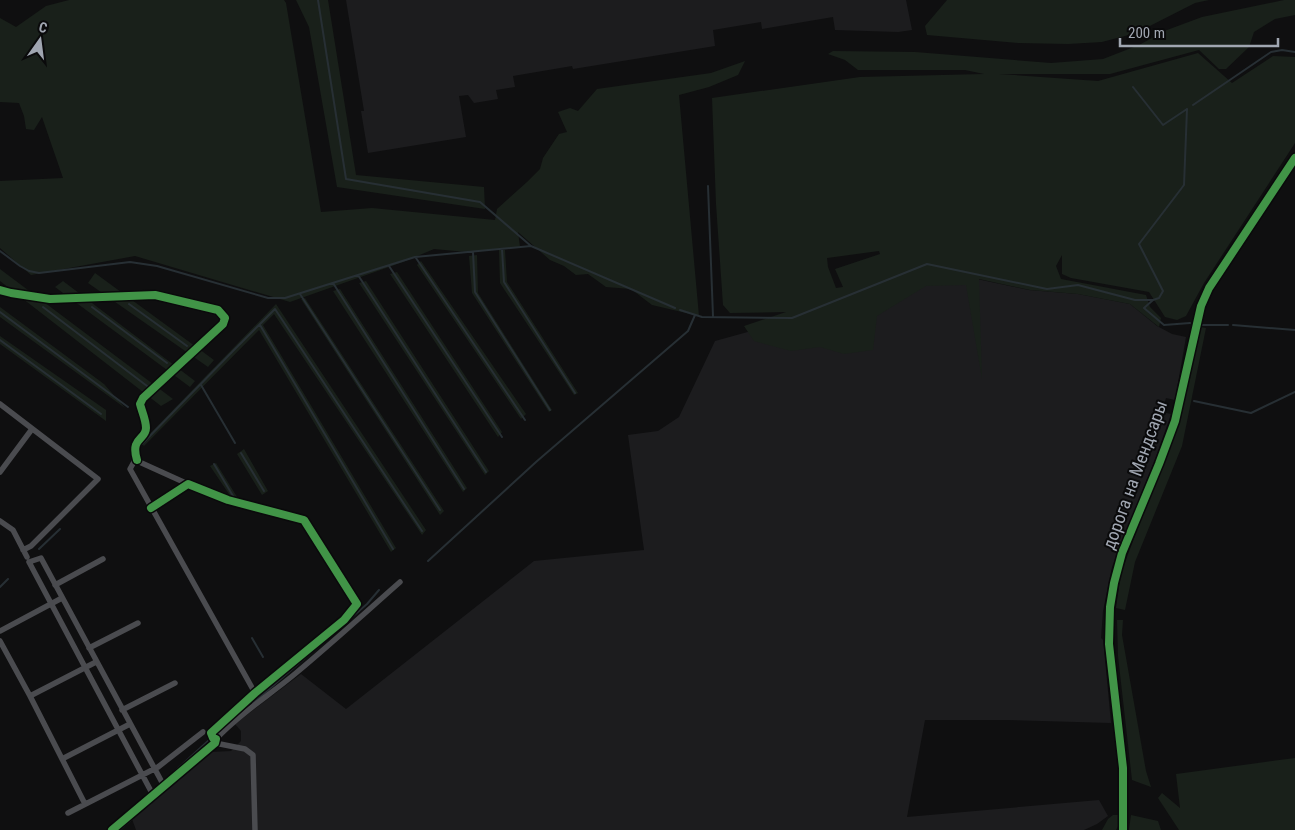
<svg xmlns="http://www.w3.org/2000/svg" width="1295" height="830" viewBox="0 0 1295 830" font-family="'Roboto Condensed',sans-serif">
	<rect width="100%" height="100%" fill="#0f0f10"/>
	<path fill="#1c1c1e" d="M346 0H906L912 30 898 32 835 30 833 17 762 29 761 22 713 30 715 46 573 69 572 66 513 76 515 87 496 90 498 99 474 103 468 95 459 96 466 137 368 153 361 111H364Z
		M925 268 1029 290 1078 294 1130 304 1157 326 1172 334 1186 337 1175 400 1166 398 1162 412 1171 414 1157 454 1112 567 1103 611 1101 638 1103 640 1104 649 1111 723 1006 720H925L907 817 1099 800 1108 816 1097 824 1084 830H136L132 819 211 752 231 751 241 741V731L235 724 301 674 346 709 534 561 644 550 628 435 658 431 679 417 715 341 787 321Z"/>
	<path fill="#19201a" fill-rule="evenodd" d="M69 0H284L286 3 321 212 372 208 495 220 497 209 527 182 540 169 543 158 559 134 567 132 558 112 570 108 578 111 597 89 711 73 745 61 738 75 709 87 679 95 699 316 652 305 631 289 606 287 588 274 576 275 564 266 550 260 518 232 520 247 466 252 434 249 403 262 290 302 135 256 31 275 0 248V181L63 178 42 117 34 130 26 129 24 116 19 103 0 102V18L16 27 46 6Z
		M296 0H328L356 175 484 187 485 209 337 187 309 27Z
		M947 0H1209L1195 3 1136 33 1102 42 1068 44 1018 43 927 35 925 26Z
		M1284 0H1295V15L1275 19 1254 32 1249 47 1226 69H1219L1199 50 1110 74H999L1098 81 1198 53 1232 83 1273 56 1295 57V143L1204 283 1186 316 1177 320 1165 317 1149 292 1071 278 1062 274V255L1056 266 1061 279 1146 295 1150 307 1161 318 1159 327 1130 304 1078 294 1030 290 979 279 982 379 966 285 926 286 877 316 873 350 844 354 820 347 791 351 754 341 744 326 786 312 730 313 723 305 716 204 712 98 860 77 984 74 965 70H858L845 60 828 54 833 51 915 52 1051 63 1103 59 1139 45 1167 30 1202 17ZM879 251 880 254 835 269 843 287 836 288 828 267 827 258Z
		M499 250H505L507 282 578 393 574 395 500 283Z
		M477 255 478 293 552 410 549 412 472 293 469 256Z
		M421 261 526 414 521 419 417 265Z
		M0 269 173 399 161 406 0 281Z
		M397 272 502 432 498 437 390 274Z
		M95 273 214 360 208 367 88 283Z
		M63 281 195 381 190 387 55 287Z
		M366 281 489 471 485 475 359 283Z
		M340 289 467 488 463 492 333 291Z
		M305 298 444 511 440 515 301 299Z
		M276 304 426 530 422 535 274 314 263 325 396 548 391 552 259 330 144 446 141 443Z
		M0 307 104 384 125 408 0 317Z
		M1200 327 1206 328 1182 446 1135 562 1125 610 1116 608 1121 573 1179 419 1189 370Z
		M0 336 106 410V421L0 344Z
		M244 449 268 491 262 495 237 454Z
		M216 463 239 500 231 497 210 466Z
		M1117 620H1123L1122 635 1146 771 1151 787 1132 780 1118 656Z
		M1295 758V830H1179L1158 798 1162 793 1180 808 1176 774Z
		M1113 815H1118L1119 824 1116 830H1102L1108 819Z
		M1131 815 1158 821 1161 830H1129Z"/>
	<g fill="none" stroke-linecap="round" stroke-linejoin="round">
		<path stroke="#272f34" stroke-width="2" d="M318 0 346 179 480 202 531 246 675 308
			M1133 87 1163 125 1187 109
			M1193 105 1271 52 1282 50 1295 52
			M708 186 713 316
			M502 249 504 282 575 393
			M0 251 20 266 29 271 39 273 130 262 157 266 268 298H285L415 257 531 246
			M473 252 475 292 550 410
			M416 258 525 420
			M389 266 502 437
			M358 275 486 472
			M333 283 464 489
			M300 294 440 510
			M1153 300 1159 298 1163 291 1139 244 1184 185 1187 109
			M129 304 187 346
			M43 307 147 386
			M92 307 167 363
			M680 310 702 317 792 318 927 264 1047 289 1078 285 1135 300H1153L1144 308 1164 325 1190 323
			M0 312 128 407
			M260 325 393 549
			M1201 325H1228
			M1233 325 1295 330
			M0 340 101 414
			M232 352 275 309 422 531
			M201 385 235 443
			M1194 401 1251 413 1295 392
			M139 447 232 352
			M241 453 264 491
			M214 464 236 501
			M39 549 60 529
			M428 561 536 462 688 331 695 315
			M0 587 8 579
			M252 638 263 657
			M253 703 367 604 379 590
			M174 772 208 741
			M147 806 159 796
			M119 830 132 819"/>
		<path stroke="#4a4b4f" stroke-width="5.5" d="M0 290 11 293 50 299 155 295 218 310 225 318 223 324 143 398 140 404C142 412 146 420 146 428 146 440 130 437 137 460
			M0 404 98 479 31 546 23 550
			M0 472 32 429
			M188 484 135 460 130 469 255 693
			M0 521 13 530 27 557
			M55 585 103 559
			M0 631 62 598
			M0 641 30 696 85 804
			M89 648 138 623
			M30 696 96 662
			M122 710 175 683
			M216 739C240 713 270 695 296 673 332 643 366 612 400 582
			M215 743 245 749 253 755 255 830
			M62 759 130 724
			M153 795 29 562 41 558 164 786
			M68 813 158 767 203 732
			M112 830 215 743 216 739 213 738 211 733 255 693 344 620 357 604 304 520 228 500 188 484 151 508
			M1123 830V768L1109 644 1110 607 1114 583 1122 553 1159 464 1175 421 1201 306 1209 288 1295 158"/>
		<g stroke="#0a0a0b" stroke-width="11">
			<path id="cycleway" d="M0 290 11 293 50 299 155 295 218 310 225 318 223 324 143 398 140 404C142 412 146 420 146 428 146 440 130 437 137 460
				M112 830 215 743 216 739 213 738 211 733 255 693 344 620 357 604 304 520 228 500 188 484 151 508
				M1123 830V768L1109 644 1110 607 1114 583 1122 553 1159 464 1175 421 1201 306 1209 288 1295 158"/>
		</g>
		<use href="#cycleway" stroke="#419447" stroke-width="8"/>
	</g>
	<g text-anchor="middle" stroke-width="4" stroke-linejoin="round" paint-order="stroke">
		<g font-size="18" fill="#a0a6b1" stroke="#0a0a0b">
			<text transform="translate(1135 475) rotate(-70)" y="6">дорога на Мендсары</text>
		</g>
	</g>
	<g transform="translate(40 40) rotate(14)" stroke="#0a0a0b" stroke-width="4" paint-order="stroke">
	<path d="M0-4L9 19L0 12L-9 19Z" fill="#a0a6b1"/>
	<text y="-8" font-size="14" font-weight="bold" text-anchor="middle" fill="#a0a6b1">С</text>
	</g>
	<path d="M1120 38v8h158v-8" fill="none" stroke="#a0a6b1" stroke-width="2.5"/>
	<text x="1128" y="38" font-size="15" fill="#a0a6b1" stroke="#0a0a0b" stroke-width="4" paint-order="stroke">200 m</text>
</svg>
